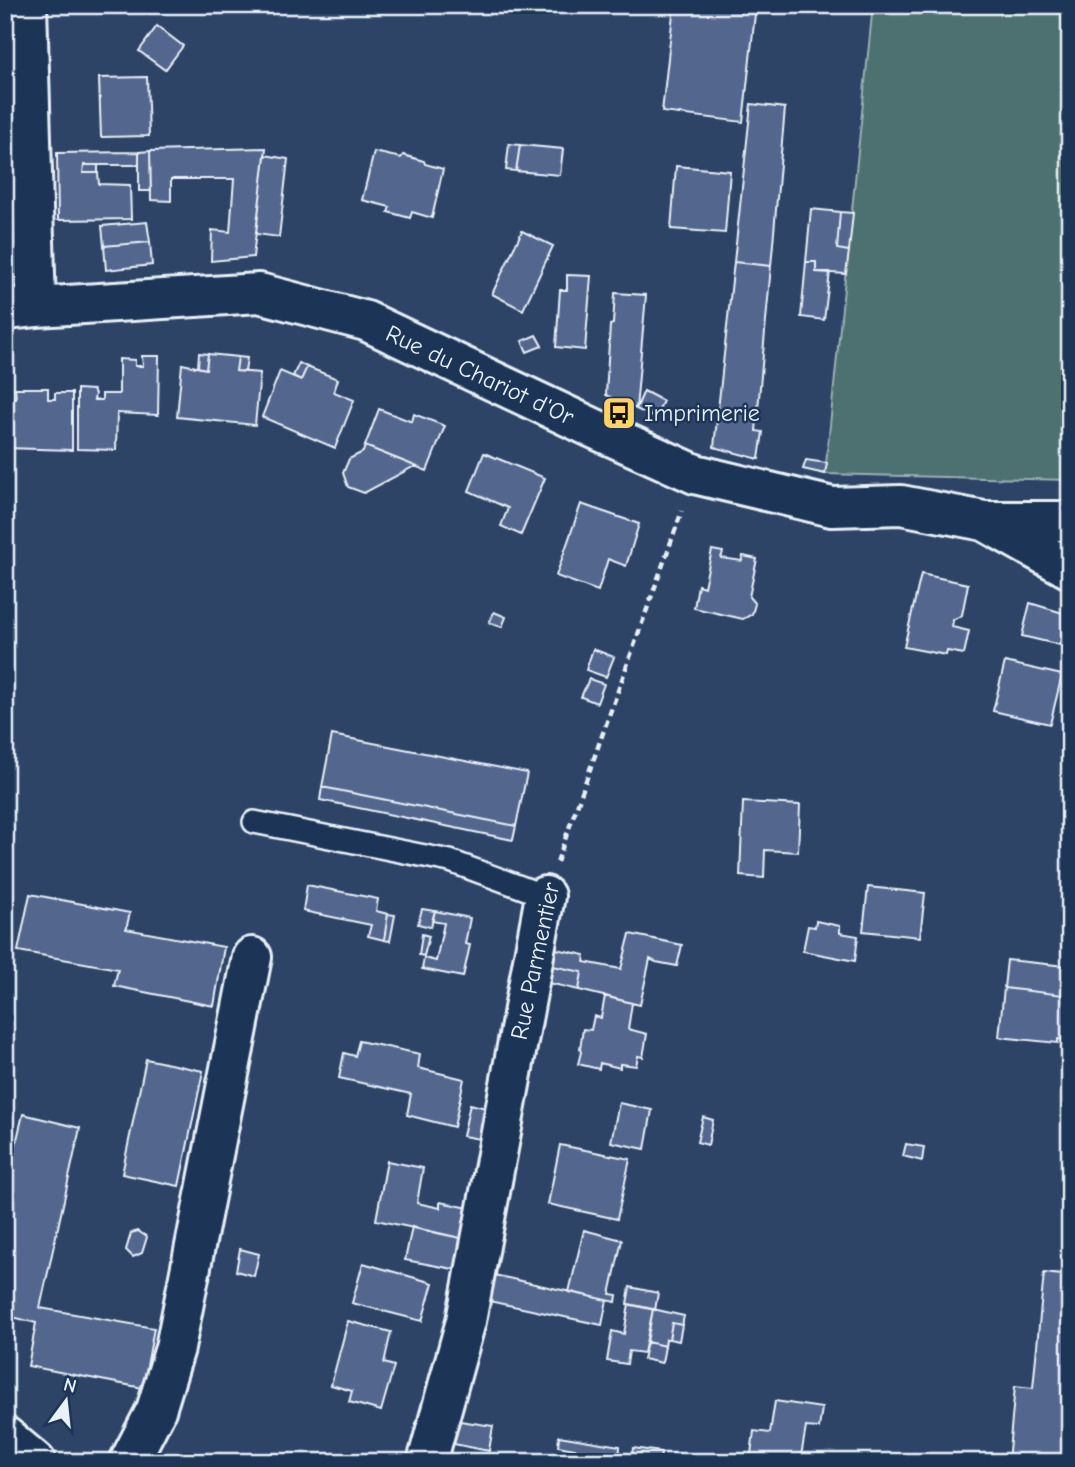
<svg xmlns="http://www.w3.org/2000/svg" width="1075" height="1467" viewBox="0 0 1075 1467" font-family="'Comic Neue',sans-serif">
	<rect width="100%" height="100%" fill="#2d4467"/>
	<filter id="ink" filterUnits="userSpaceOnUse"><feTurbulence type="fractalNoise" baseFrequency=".0143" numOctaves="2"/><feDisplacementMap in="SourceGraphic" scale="14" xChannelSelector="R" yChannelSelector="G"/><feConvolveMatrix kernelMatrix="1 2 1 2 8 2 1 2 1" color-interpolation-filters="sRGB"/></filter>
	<g filter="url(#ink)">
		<path fill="#4d7071" stroke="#9ab0b4" stroke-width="2" d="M873 5H1070V480L825 474Z"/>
		<path fill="#52668d" stroke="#e8f1f8" stroke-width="2" d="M98 5H138L137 12Z
			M674 5H756L743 122 662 112Z
			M157 26 183 46 165 70 139 51Z
			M147 77 149 136 101 137 99 78Z
			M751 104 785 108 771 266 734 262Z
			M509 144 520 145 516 171 506 170Z
			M520 145 563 149 560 175 516 171Z
			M266 148 253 257 211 261 212 230 230 232 234 179H171V201L151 200 150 151Z
			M150 151 151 191H139V152Z
			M139 152V165H84L83 173H98L99 184 130 185 131 219 58 220 57 153Z
			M374 152 401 158 403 155 424 161 425 164 443 169 432 218 412 212 410 218 388 212 390 207 362 200Z
			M265 155 288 159 279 237 256 234Z
			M84 165H98V173H83Z
			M676 166 730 171 725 233 671 229Z
			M811 209 840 212 837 249 849 251 846 274 816 272V262H806Z
			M840 212 853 213 849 251 837 249Z
			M147 222 150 242 104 246 102 226Z
			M522 231 553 246 523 310 492 294Z
			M150 242 152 265 106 270 104 246Z
			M734 262 771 266 756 431 763 432 759 459 714 447Z
			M806 262H816V272H830L824 320 801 317Z
			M567 275 591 276 585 350 556 347 560 290H567Z
			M615 293 646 295 636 409 606 395 610 325 613 324Z
			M536 335 542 346 527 352 522 341Z
			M199 353 208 354 206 369 198 367Z
			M208 354 238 357 236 371 260 373 255 425 177 417 182 364 206 369Z
			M142 356H159L158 415 117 413 116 450 77 449V389L93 390 95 394 94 400H102V394H119V359L135 360V366H143Z
			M238 357 247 358 245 372 236 371Z
			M299 363 307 367 301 380 293 376Z
			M307 367 338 379 334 392 354 400 335 448 262 417 280 371 301 380Z
			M15 388H48V399H55V393H72V450L5 448V391L7 392 8 397 16 398Z
			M644 391 663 401 655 418 636 409Z
			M379 409 412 422 414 414 445 426 427 471 365 446Z
			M365 446 415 466 364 493 348 487 343 473 349 459 363 452Z
			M484 453 545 478 521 535 501 526 508 508 469 491Z
			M806 460 827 463 825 474 803 469Z
			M581 504 639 524 626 566 608 559 598 591 556 576Z
			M712 550 723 552 721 558 742 561 743 556 757 559 749 597 755 604 752 614 743 619 694 608 698 585 704 587Z
			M921 574 968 584 962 615 953 620 952 627 969 631 964 654 947 651 946 655 904 647Z
			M1030 603 1066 614 1060 645 1022 636Z
			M494 612 506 617 502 627 489 623Z
			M593 649 614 657 606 677 586 670Z
			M1005 662 1062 675 1050 724 993 711Z
			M589 679 604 684 597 703 581 697Z
			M332 735 527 773 516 826 322 787Z
			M322 787 516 826 513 840 320 800Z
			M743 802 800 805 798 852 765 850 764 878 740 876Z
			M307 885 378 899 376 911 388 914 384 940 368 936 371 925 303 911Z
			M868 887 925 893 920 937 863 931Z
			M30 894 130 913 126 929 224 947 214 1006 114 986 118 969 18 951Z
			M422 909 435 911 431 927 418 924Z
			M435 911 470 918 465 944 470 945 463 977 422 969 424 958 436 961 444 923 432 921Z
			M388 914 395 915 390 941 384 940Z
			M816 921 840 926V933L858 936 855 961 803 951 808 926 815 927Z
			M422 934 429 936 424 956 419 955Z
			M630 934 682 945 677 966 656 962 650 959 640 1005 579 990 582 972 553 966 556 949 585 955 584 962 621 969Z
			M1007 960 1065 966 1063 995 1004 988Z
			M553 966 582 972 579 990 549 983Z
			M1065 966 1070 967V1040L1058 1039V1043L999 1037 1004 988 1063 995Z
			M605 996 632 1003 628 1029 647 1034 643 1057 638 1056 636 1066 620 1064V1068L600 1063 599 1069 578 1064 581 1052 580 1049 583 1029 591 1030 594 1016 601 1018Z
			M359 1041 420 1054 418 1068 464 1079 454 1127 407 1115 411 1094 339 1078 344 1053 355 1056Z
			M146 1059 203 1071 179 1186 122 1174Z
			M619 1103 652 1110 645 1149 611 1142Z
			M470 1104 486 1108 480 1139 463 1136Z
			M23 1114 80 1128 40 1308 154 1328 143 1388 28 1366 36 1323 5 1315V1190Z
			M703 1117 713 1120 708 1145 697 1142Z
			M906 1144 924 1147 922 1161 903 1156Z
			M560 1145 630 1159 617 1219 548 1204Z
			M387 1161 423 1168 417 1203 440 1208V1202L469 1208 465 1239 376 1220Z
			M412 1227 465 1239 459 1270 405 1260Z
			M584 1230 622 1240 610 1294 617 1295 616 1302 569 1292Z
			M138 1231 147 1237 142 1253 133 1257 126 1250 131 1233Z
			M240 1249 259 1254 254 1276 236 1271Z
			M363 1263 433 1283 422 1321 352 1303Z
			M1044 1273 1070 1276V1422L1066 1462H1008L1015 1386 1033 1388Z
			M494 1275 607 1300 602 1325 489 1301Z
			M630 1287 658 1293 655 1310 627 1304Z
			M629 1304 653 1309 644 1353 629 1351 627 1364 607 1361 612 1331 624 1334Z
			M653 1309 684 1316 682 1325 672 1323 669 1339H666L665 1346 647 1342Z
			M348 1321 391 1332 384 1363 394 1366 381 1411 349 1402 352 1391 331 1385Z
			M672 1323 682 1325 679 1341 669 1339Z
			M647 1342 665 1346 662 1363 643 1359Z
			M775 1401 822 1408 819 1428 806 1427 800 1462H750L754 1431 770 1433Z
			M460 1421 493 1426 489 1451 454 1444Z
			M559 1436 620 1446 619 1462H578L580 1450 558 1446Z
			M633 1448 661 1452 660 1462H631Z"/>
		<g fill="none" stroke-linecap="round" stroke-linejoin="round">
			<g stroke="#e8f1f8" stroke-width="26">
				<path id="lane" d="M254 822 450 861 545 896"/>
			</g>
			<g stroke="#e8f1f8" stroke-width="44">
				<path id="street" d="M27 5 36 307
					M5 310 36 307 259 293 366 321 593 428 695 474 832 507 901 505 984 521H1070
					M986 522 1070 569
					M129 1462 156 1410 175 1348 252 957
					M427 1462 466 1321 545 896"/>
			</g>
			<g stroke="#e8f1f8" stroke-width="44">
				<path id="secondary" d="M5 1436 36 1462"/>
			</g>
			<path stroke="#e8f1f8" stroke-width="4.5" stroke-dasharray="7 5" stroke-linecap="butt" d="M557 862 682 511"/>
			<use href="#lane" stroke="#1d3557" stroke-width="21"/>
			<use href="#street" stroke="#1d3557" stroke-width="38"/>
			<use href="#secondary" stroke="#1d3557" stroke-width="38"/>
		</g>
	</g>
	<defs>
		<g id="bus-square" transform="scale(1.75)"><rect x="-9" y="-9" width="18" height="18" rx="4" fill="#ffd166" stroke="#1d3557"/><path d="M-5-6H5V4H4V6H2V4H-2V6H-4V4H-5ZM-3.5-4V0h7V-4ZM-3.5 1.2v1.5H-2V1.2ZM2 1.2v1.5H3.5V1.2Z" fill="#111"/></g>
	</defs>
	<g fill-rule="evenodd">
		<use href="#bus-square" x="619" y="413"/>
	</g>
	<g text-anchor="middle" stroke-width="5" stroke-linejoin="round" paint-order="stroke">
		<g font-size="24" fill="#e8f1f8" stroke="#1d3557">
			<text transform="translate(480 375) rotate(25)" y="8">Rue du Chariot d'Or</text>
			<text transform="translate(535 961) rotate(-78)" y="8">Rue Parmentier</text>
		</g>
		<g font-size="24" fill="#e8f1f8" stroke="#1d3557" text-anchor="start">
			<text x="644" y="421">Imprimerie</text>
		</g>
	</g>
	<rect width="1075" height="1467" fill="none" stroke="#1d3557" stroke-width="28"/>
	<rect x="14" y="14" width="1047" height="1439" fill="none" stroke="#e8f1f8" stroke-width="2.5" filter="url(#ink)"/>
	<g transform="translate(66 1401) rotate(15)" stroke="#1d3557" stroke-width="5" paint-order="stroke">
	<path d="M0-5L12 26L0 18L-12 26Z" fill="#e8f1f8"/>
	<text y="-10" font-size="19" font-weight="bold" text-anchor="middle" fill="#e8f1f8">N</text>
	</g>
</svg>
